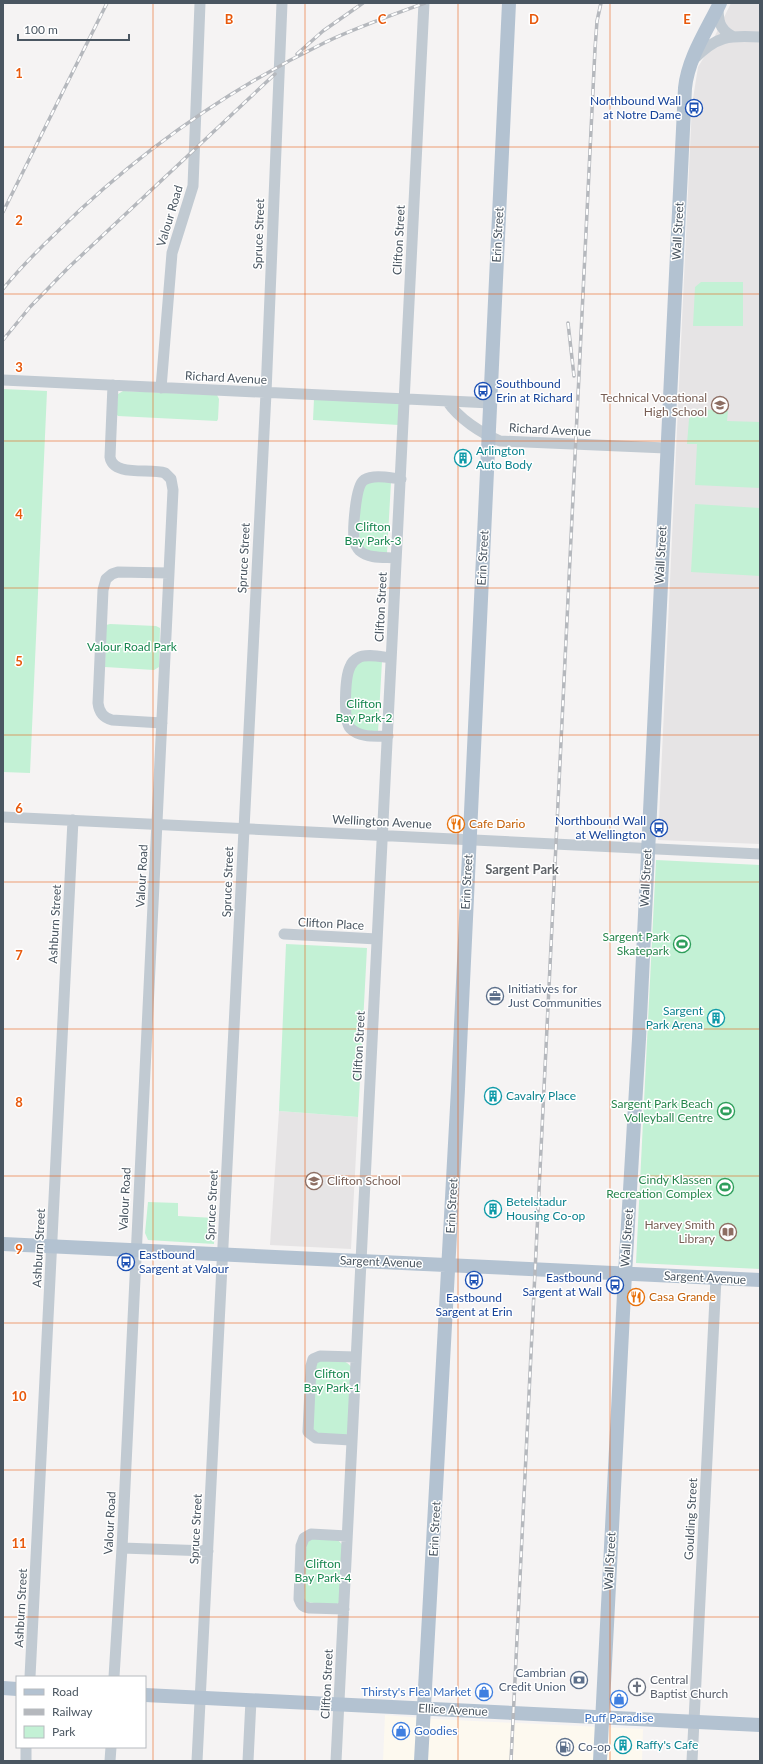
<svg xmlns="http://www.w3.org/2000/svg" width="763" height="1764" viewBox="0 0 763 1764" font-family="Lato,sans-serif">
	<rect width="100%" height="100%" fill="#f5f3f3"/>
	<path fill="#fdf9ef" d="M385 1715 434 1719 643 1729 642 1761H383Z"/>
	<path fill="#e6e4e5" d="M731 3H760V844L658 840 692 105 698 67 706 54Z
		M279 1111 358 1117 351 1249 270 1245Z"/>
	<path fill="#c3f1d5" d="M701 282H743V326H693L695 287Z
		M3 389 47 391 30 773 3 772Z
		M123 391 217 395 219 399 218 419 217 421 118 416 116 414 118 394Z
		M314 399 400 403 399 425 313 420Z
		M699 409 728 411 727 421 760 422V488L695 485 697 444H687L689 419 694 410Z
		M371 482H391L387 553H375L364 549 359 541 360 495 367 483Z
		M695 504 760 508V576L691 572Z
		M110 624 156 626 160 628 159 667 154 670 105 667 106 625Z
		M364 660 382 661 378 732 357 729 349 717 351 673 355 666Z
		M656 860 760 865V1269L636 1263Z
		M286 944 367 948 358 1117 279 1111Z
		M148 1202 178 1203V1216L215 1218 214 1244 148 1240 145 1233Z
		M320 1360C332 1360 345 1357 352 1368L350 1428 346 1436 316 1435 313 1431V1368Z
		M312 1538C323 1539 339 1535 343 1547L339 1603 334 1605 304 1602 305 1546 307 1541Z"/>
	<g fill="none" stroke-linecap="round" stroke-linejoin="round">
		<path stroke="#c1cad2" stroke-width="11" d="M718 6C718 20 719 29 732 36
			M694 59C716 36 729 35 760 37
			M3 380 491 403
			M113 385 110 457C113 477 150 468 165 473L171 479 173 490 122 1548 114 1677
			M161 388 172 253 193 186 200 3
			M447 401C459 419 481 433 500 441L666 448
			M396 558C385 557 369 559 360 551 357 548 355 545 354 540 353 530 355 486 364 480 374 474 390 478 401 479
			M162 723 112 720C104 718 99 712 98 703L103 590 106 579 112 574 118 572 169 573
			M388 736C375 736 360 738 350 728 343 720 345 677 350 667 351 664 354 660 358 658 366 653 382 657 391 658
			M3 817 760 854
			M284 934 377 939
			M351 1440 316 1438 308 1432 311 1366 313 1359 320 1356 356 1357
			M122 1548 208 1551
			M344 1609 309 1608C303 1607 301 1605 299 1599L301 1546 304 1538 311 1534 347 1536
			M30 1677 73 820
			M26 1761V1747
			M110 1761 111 1747
			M197 1761 266 393 282 3
			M248 1761 251 1700
			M336 1761 424 3
			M692 1761 716 1278"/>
		<path stroke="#b3c2d1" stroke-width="14" d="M3 1244 760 1280
			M3 1688 17 1689
			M145 1695 760 1725
			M421 1761 458 1089 509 3
			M600 1761 625 1274 639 1039 685 88C688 58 707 30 720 3"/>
		<g stroke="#b5b8bd" stroke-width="3.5">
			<path id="rail" d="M297 54 323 31 363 3
				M3 212 107 3
				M3 289C19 269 38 250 57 232 135 155 227 90 326 42 358 27 392 15 425 3
				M568 323 574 376
				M3 340 30 307 68 268 275 74
				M511 1761 595 49 597 21 601 3"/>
		</g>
		<use href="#rail" stroke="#fff" stroke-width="2" stroke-dasharray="6" stroke-linecap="butt"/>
	</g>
	<path fill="none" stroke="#e8590c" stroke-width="1" stroke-opacity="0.55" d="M153 3V1761M305 3V1761M458 3V1761M610 3V1761M3 147H760M3 294H760M3 441H760M3 588H760M3 735H760M3 882H760M3 1029H760M3 1176H760M3 1323H760M3 1470H760M3 1617H760"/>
	<defs>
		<g id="bus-ring" transform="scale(0.9)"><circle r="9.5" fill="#fff" stroke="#1a4fb4" stroke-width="1.5"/><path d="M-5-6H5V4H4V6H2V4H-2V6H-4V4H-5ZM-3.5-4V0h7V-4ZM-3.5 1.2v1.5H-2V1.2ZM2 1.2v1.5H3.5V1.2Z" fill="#1a4fb4"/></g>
		<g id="school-ring" transform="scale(0.9)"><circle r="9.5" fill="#fff" stroke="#8d6e63" stroke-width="1.5"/><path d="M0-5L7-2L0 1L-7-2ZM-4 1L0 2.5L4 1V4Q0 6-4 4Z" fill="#8d6e63"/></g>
		<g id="building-ring" transform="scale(0.9)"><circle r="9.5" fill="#fff" stroke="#0f9aa8" stroke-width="1.5"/><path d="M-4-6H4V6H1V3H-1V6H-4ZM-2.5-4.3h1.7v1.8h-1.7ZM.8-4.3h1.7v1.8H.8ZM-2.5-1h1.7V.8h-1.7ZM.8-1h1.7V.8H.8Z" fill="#0f9aa8"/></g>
		<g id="restaurant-ring" transform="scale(0.9)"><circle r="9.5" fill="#fff" stroke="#e8710a" stroke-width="1.5"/><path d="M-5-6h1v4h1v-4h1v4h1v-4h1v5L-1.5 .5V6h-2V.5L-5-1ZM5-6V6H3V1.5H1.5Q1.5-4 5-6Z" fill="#e8710a"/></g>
		<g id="stadium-ring" transform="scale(0.9)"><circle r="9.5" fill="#fff" stroke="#2e9e5b" stroke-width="1.5"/><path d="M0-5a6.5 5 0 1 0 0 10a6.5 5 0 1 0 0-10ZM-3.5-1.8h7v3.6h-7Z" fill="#2e9e5b"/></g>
		<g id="office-ring" transform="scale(0.9)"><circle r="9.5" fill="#fff" stroke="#5c6f8a" stroke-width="1.5"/><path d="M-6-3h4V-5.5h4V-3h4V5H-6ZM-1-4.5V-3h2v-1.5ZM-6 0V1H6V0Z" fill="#5c6f8a"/></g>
		<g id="library-ring" transform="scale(0.9)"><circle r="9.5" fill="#fff" stroke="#8d6e63" stroke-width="1.5"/><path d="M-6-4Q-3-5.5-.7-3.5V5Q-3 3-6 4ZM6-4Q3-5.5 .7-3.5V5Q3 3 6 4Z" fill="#8d6e63"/></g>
		<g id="bank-ring" transform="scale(0.9)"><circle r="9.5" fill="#fff" stroke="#5c6f8a" stroke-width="1.5"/><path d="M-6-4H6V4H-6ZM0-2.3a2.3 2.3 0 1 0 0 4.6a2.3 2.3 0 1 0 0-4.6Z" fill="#5c6f8a"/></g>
		<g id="church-ring" transform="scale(0.9)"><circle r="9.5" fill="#fff" stroke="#6b7280" stroke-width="1.5"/><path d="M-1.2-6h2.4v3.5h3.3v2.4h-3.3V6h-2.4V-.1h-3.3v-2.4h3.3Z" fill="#6b7280"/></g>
		<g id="shop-ring" transform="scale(0.9)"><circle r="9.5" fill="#fff" stroke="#3f7fe0" stroke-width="1.5"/><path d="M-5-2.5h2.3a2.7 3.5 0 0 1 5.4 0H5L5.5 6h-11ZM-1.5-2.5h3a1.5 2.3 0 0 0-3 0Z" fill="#3f7fe0"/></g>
		<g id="fuel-ring" transform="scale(0.9)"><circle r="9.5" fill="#fff" stroke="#5c6f8a" stroke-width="1.5"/><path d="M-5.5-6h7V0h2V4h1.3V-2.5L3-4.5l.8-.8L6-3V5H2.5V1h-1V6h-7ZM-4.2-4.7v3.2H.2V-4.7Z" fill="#5c6f8a"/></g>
	</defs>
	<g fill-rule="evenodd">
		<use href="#bus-ring" x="694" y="108"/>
		<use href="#bus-ring" x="483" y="391"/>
		<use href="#school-ring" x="720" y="405"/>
		<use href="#building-ring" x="463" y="458"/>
		<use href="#restaurant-ring" x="456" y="824"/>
		<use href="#bus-ring" x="659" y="828"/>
		<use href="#stadium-ring" x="682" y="944"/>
		<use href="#office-ring" x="495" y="996"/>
		<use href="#building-ring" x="716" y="1018"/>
		<use href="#building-ring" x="493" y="1096"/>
		<use href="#stadium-ring" x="726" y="1111"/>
		<use href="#school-ring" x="314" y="1181"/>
		<use href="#stadium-ring" x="725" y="1187"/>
		<use href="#building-ring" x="493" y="1209"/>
		<use href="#library-ring" x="728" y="1232"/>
		<use href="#bus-ring" x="126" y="1262"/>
		<use href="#bus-ring" x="474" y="1280"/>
		<use href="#bus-ring" x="615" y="1285"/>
		<use href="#restaurant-ring" x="636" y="1297"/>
		<use href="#bank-ring" x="579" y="1680"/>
		<use href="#church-ring" x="637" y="1687"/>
		<use href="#shop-ring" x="484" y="1692"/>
		<use href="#shop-ring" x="619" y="1699"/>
		<use href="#shop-ring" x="401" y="1731"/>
		<use href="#building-ring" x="623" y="1745"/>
		<use href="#fuel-ring" x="565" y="1747"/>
	</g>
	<g text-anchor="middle" stroke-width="3" stroke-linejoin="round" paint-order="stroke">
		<g font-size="12" fill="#164399" stroke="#fff" text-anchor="end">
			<text x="681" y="105">Northbound Wall<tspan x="681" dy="14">at Notre Dame</tspan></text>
			<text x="496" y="388" text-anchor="start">Southbound<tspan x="496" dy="14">Erin at Richard</tspan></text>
			<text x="646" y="825">Northbound Wall<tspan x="646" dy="14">at Wellington</tspan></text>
			<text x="139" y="1259" text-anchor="start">Eastbound<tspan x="139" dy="14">Sargent at Valour</tspan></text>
			<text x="602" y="1282">Eastbound<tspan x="602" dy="14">Sargent at Wall</tspan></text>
			<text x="474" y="1302" text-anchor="middle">Eastbound<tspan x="474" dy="14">Sargent at Erin</tspan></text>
		</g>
		<g font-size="12" fill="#4a5661" stroke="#fff">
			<text transform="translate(170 216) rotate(-73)" y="4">Valour Road</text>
			<text transform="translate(678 231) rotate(-87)" y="4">Wall Street</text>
			<text transform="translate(259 234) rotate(-88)" y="4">Spruce Street</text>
			<text transform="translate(498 235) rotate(-87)" y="4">Erin Street</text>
			<text transform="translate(399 240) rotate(-87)" y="4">Clifton Street</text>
			<text transform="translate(226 378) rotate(3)" y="4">Richard Avenue</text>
			<text transform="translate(550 430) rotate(3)" y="4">Richard Avenue</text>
			<text transform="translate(661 555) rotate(-87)" y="4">Wall Street</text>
			<text transform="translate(244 558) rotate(-87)" y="4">Spruce Street</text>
			<text transform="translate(483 558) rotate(-87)" y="4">Erin Street</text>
			<text transform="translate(381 607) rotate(-87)" y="4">Clifton Street</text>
			<text transform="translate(382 822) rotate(3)" y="4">Wellington Avenue</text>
			<text transform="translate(142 876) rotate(-87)" y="4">Valour Road</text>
			<text transform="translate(646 878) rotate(-87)" y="4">Wall Street</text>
			<text transform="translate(228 882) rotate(-88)" y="4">Spruce Street</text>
			<text transform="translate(467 882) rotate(-87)" y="4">Erin Street</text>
			<text transform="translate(55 924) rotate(-87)" y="4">Ashburn Street</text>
			<text transform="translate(331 924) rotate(3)" y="4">Clifton Place</text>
			<text transform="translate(359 1046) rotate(-87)" y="4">Clifton Street</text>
			<text transform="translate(125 1199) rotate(-87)" y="4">Valour Road</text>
			<text transform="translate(212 1205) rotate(-87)" y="4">Spruce Street</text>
			<text transform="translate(452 1206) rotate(-87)" y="4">Erin Street</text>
			<text transform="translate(627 1238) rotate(-86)" y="4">Wall Street</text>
			<text transform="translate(39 1248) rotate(-87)" y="4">Ashburn Street</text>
			<text transform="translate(381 1262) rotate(2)" y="4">Sargent Avenue</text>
			<text transform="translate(705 1278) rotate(3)" y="4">Sargent Avenue</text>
			<text transform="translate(691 1519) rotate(-87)" y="4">Goulding Street</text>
			<text transform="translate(110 1523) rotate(-87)" y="4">Valour Road</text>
			<text transform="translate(196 1529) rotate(-87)" y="4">Spruce Street</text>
			<text transform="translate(435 1529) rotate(-87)" y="4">Erin Street</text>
			<text transform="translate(610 1561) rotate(-87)" y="4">Wall Street</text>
			<text transform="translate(21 1608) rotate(-87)" y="4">Ashburn Street</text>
			<text transform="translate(327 1684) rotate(-87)" y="4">Clifton Street</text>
			<text transform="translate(453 1710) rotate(3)" y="4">Ellice Avenue</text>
		</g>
		<g font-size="12" fill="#785e54" stroke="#fff" text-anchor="end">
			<text x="707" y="402">Technical Vocational<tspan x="707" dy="14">High School</tspan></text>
			<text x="327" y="1185" text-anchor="start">Clifton School</text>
			<text x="715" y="1229">Harvey Smith<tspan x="715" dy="14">Library</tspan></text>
		</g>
		<g font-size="12" fill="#0d838f" stroke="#fff" text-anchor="start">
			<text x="476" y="455">Arlington<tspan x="476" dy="14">Auto Body</tspan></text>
			<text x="703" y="1015" text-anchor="end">Sargent<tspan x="703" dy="14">Park Arena</tspan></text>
			<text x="506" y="1100">Cavalry Place</text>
			<text x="506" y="1206">Betelstadur<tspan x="506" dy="14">Housing Co-op</tspan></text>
			<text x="636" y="1749">Raffy's Cafe</text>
		</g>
		<g font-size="12" fill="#17864f" stroke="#fff">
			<text x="373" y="531">Clifton<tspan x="373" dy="14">Bay Park-3</tspan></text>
			<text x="132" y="651">Valour Road Park</text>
			<text x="364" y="708">Clifton<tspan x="364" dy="14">Bay Park-2</tspan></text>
			<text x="332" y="1378">Clifton<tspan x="332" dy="14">Bay Park-1</tspan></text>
			<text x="323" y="1568">Clifton<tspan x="323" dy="14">Bay Park-4</tspan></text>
		</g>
		<g font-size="12" fill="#c56008" stroke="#fff" text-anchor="start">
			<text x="469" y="828">Cafe Dario</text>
			<text x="649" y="1301">Casa Grande</text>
		</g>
		<g font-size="12" fill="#27864d" stroke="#fff" text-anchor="end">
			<text x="669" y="941">Sargent Park<tspan x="669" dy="14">Skatepark</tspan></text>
			<text x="713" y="1108">Sargent Park Beach<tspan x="713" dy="14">Volleyball Centre</tspan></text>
			<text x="712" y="1184">Cindy Klassen<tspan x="712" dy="14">Recreation Complex</tspan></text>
		</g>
		<g font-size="12" fill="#4e5e75" stroke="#fff" text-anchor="start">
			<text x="508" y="993">Initiatives for<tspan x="508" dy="14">Just Communities</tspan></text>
			<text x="566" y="1677" text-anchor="end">Cambrian<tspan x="566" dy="14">Credit Union</tspan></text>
			<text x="578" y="1751">Co-op</text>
		</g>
		<g font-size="12" fill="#5b616d" stroke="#fff" text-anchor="start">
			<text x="650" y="1684">Central<tspan x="650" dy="14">Baptist Church</tspan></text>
		</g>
		<g font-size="12" fill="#366cbe" stroke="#fff" text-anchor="end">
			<text x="471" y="1696">Thirsty's Flea Market</text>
			<text x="619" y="1722" text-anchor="middle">Puff Paradise</text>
			<text x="414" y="1735" text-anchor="start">Goodies</text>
		</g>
		<g font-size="13" font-weight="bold" fill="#5f6368" stroke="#fff">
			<text x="522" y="874">Sargent Park</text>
		</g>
	</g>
	<g font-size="13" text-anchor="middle" font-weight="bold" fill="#e8590c" stroke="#fff" stroke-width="3" stroke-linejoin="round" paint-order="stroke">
		<text x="229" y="24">B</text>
		<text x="382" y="24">C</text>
		<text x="534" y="24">D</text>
		<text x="687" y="24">E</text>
		<text x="19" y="78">1</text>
		<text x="19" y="225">2</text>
		<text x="19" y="372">3</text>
		<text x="19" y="519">4</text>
		<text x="19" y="666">5</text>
		<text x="19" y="813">6</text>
		<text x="19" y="960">7</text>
		<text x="19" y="1107">8</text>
		<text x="19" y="1254">9</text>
		<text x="19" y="1401">10</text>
		<text x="19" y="1548">11</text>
	</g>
	<rect width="763" height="1764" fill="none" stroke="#4a5661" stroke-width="8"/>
	<rect x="16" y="1676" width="130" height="72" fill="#ffffff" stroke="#b7bbc0"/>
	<rect x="24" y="1689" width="20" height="6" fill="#b3c2d1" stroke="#b7bbc0"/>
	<text x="52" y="1696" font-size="12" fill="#4a5661">Road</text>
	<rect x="24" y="1709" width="20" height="6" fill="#b5b8bd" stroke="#b7bbc0"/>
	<text x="52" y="1716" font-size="12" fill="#4a5661">Railway</text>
	<rect x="24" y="1726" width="20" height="12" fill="#c3f1d5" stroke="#b7bbc0"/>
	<text x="52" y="1736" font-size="12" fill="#4a5661">Park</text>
	<path d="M18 34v6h111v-6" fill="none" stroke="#4a5661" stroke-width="2"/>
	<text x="24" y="34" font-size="12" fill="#4a5661" stroke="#ffffff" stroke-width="3" paint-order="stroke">100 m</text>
</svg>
